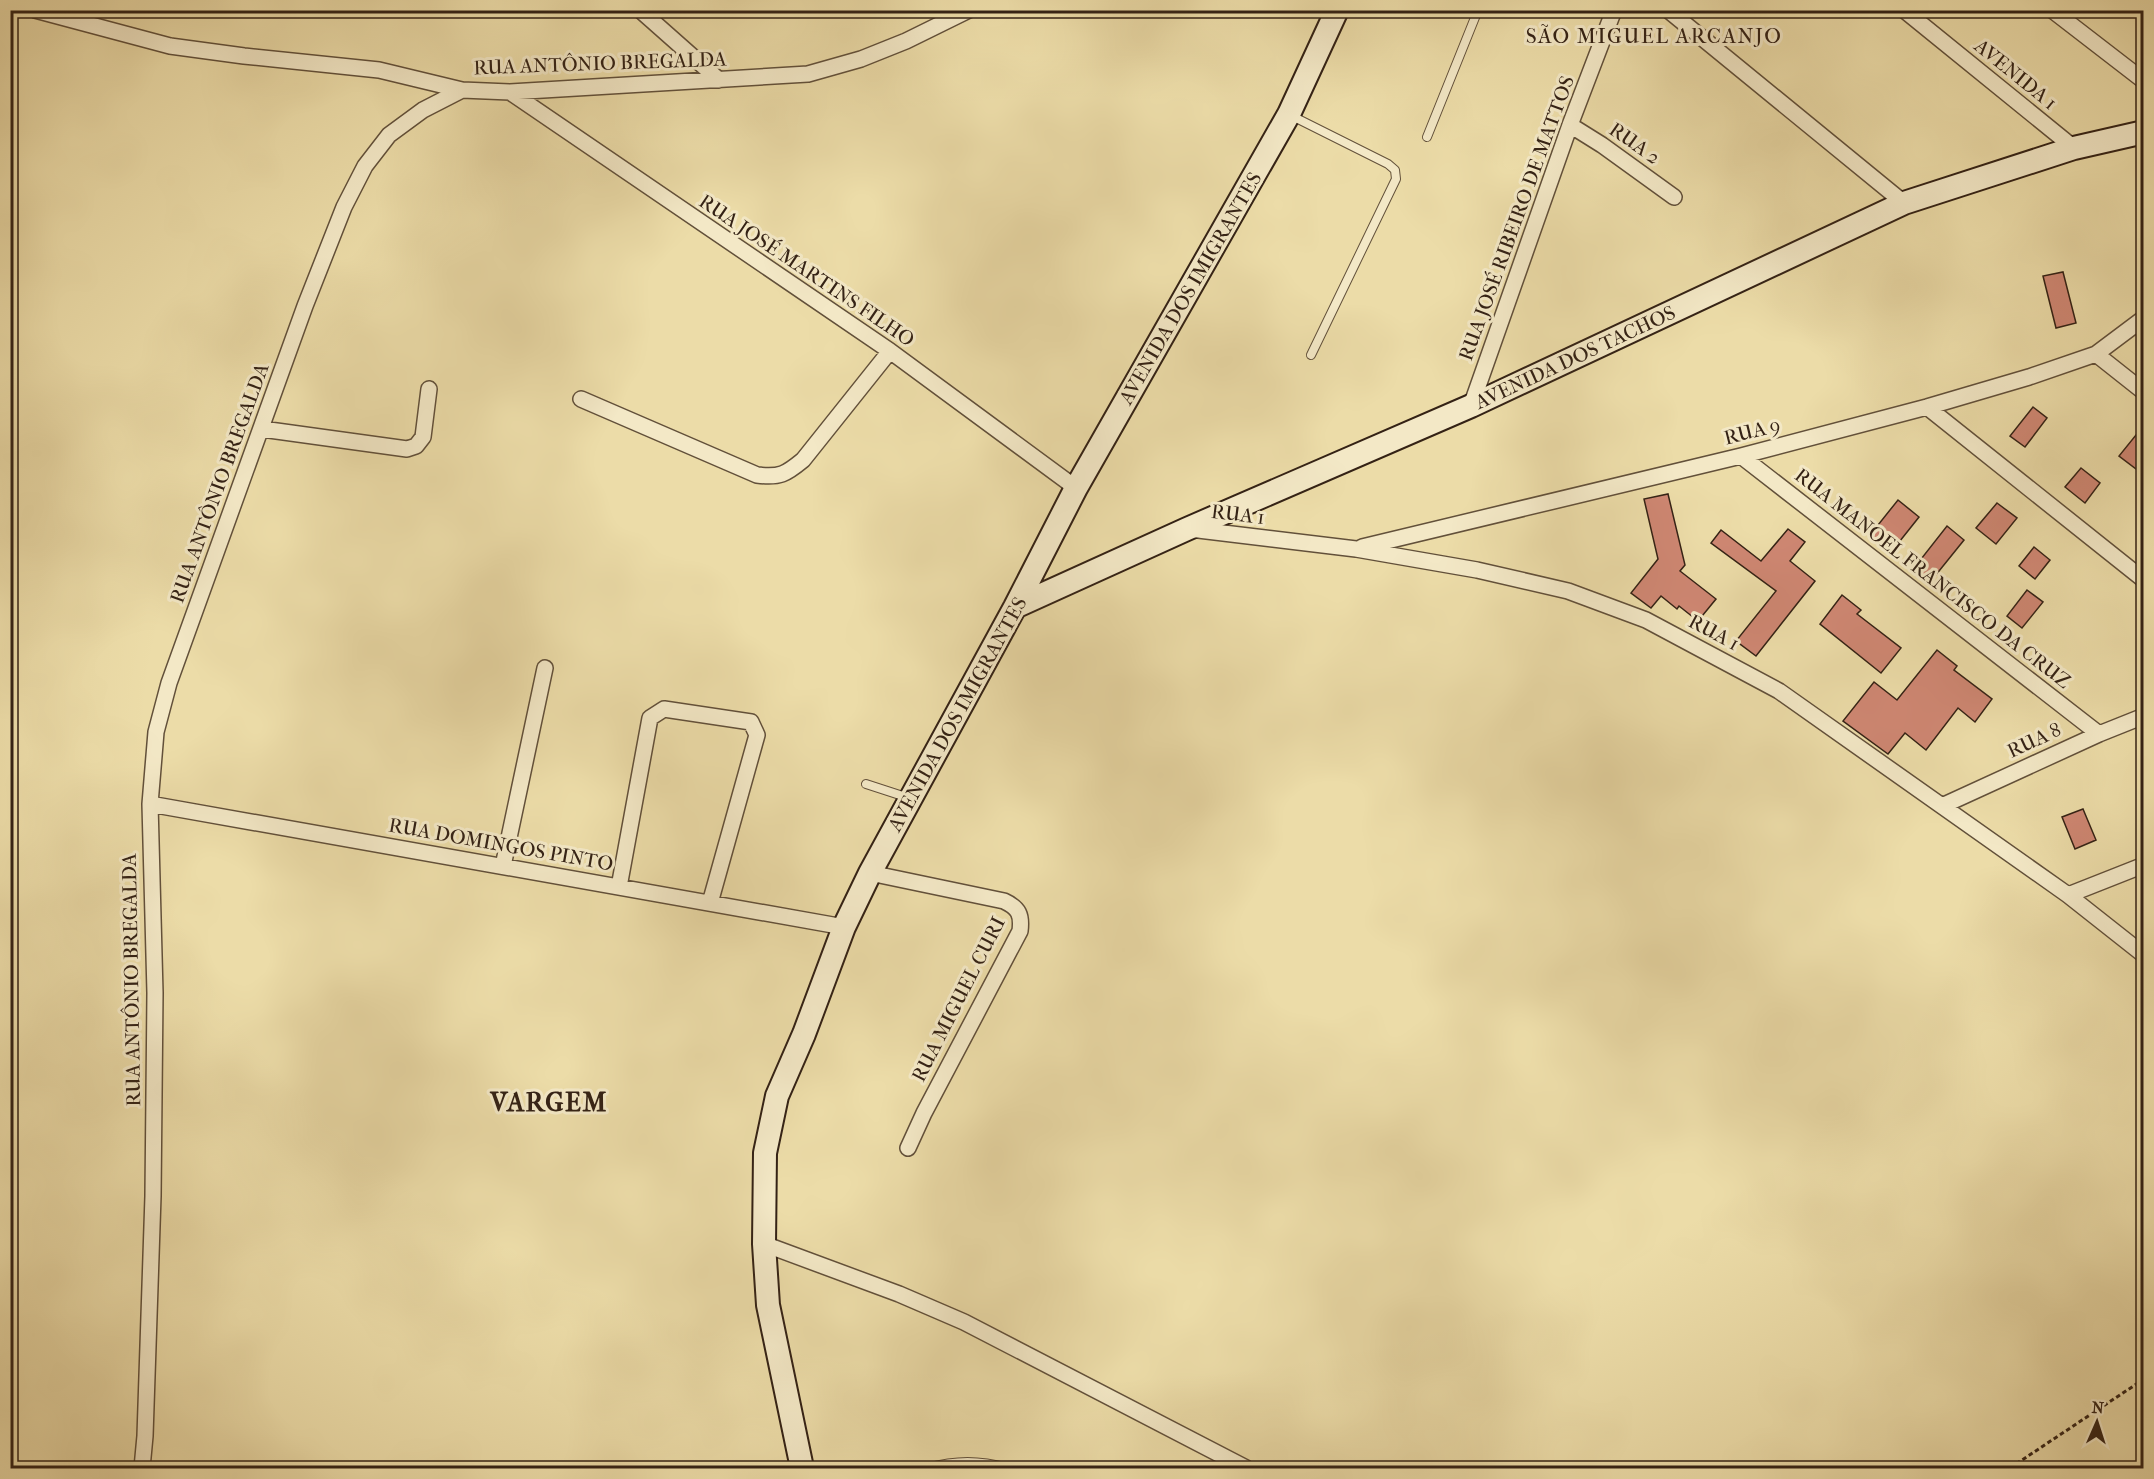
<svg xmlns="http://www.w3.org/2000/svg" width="2154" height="1479" viewBox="0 0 2154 1479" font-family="'IM FELL French Canon',serif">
	<rect width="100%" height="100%" fill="#ecdca8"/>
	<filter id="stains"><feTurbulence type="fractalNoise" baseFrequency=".00333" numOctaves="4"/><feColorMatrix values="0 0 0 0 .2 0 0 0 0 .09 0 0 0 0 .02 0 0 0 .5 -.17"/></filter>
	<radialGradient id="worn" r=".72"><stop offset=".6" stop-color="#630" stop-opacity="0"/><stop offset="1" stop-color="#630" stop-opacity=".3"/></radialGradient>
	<path fill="#cf8773" stroke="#342215" stroke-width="1.5" d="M2063 272 2076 323 2056 328 2043 276Z
		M2033 407 2047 418 2025 447 2010 436Z
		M2144 425V475L2119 456Z
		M2081 468 2100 483 2085 503 2065 487Z
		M1668 494 1685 565 1680 571 1716 599 1698 621 1679 606 1677 609 1661 596 1651 608 1631 593 1658 559 1644 499Z
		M1898 500 1919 517 1892 551 1870 535Z
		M1997 503 2017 518 1996 544 1976 528Z
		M1947 526 1964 540 1931 581 1914 568Z
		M1788 529 1805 542 1790 561 1815 581 1756 656 1736 641 1776 591 1711 543 1721 530 1761 561Z
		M2034 547 2050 560 2035 579 2019 566Z
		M2027 590 2043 602 2022 628 2007 616Z
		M1842 595 1861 610 1857 614 1901 648 1881 673 1820 624Z
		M1937 650 1957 666 1954 670 1992 699 1975 722 1958 708 1926 750 1905 733 1888 754 1843 721 1874 682 1897 700Z
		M2083 809 2096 840 2075 849 2062 817Z"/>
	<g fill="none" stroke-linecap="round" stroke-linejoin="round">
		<g stroke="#62503a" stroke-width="10">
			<path id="lane" d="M1290 115 1388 164 1395 170 1396 179 1311 355
				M1427 137 1478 10
				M866 784 909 798
				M926 1468C957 1460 978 1460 1009 1468"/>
		</g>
		<g stroke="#62503a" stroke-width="18">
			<path id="street" d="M35 10 170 46 244 56 379 70 462 90
				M640 10 719 80
				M1668 10 1904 203
				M1904 10 2074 148
				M2052 10 2144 81
				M510 92 890 351 1076 488
				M1570 125 1602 145 1674 197
				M2096 354 2144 392
				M581 399 757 475C780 478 786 474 803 460L890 351
				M1471 406 1570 125 1614 10
				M1927 407 2144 580
				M262 429 407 449 416 446 423 437 429 389
				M1741 456 2099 734
				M1190 529 1356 549 1477 570 1568 591 1646 620 1779 691 2068 895 2144 955
				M1362 547 1741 456 1927 407 2029 377 2096 354 2144 318
				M150 804 844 927
				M1944 805 2099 734 2144 716
				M503 866 545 668
				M870 873 1004 901C1019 908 1022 915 1020 931L924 1113 908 1148
				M619 887 650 718 664 709 751 722 757 735 710 903
				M2068 895 2144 865
				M764 1244 899 1294 964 1322 1246 1468
				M142 1468 145 1436 153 1196 155 993 150 804 156 732 169 683 305 306 344 207 365 166 389 135 423 110 462 90 510 92 808 74 861 59 906 41 969 10"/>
		</g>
		<g stroke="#342215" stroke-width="26">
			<path id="secondary" d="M1015 607 1187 529 1471 406 1904 203 2074 148 2144 132
				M802 1468 768 1305 764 1244 765 1153 777 1096 804 1034 844 927 870 873 1015 607 1076 488 1289 114 1337 10"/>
		</g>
		<path stroke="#342215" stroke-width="3" stroke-dasharray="4.5 3" stroke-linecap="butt" d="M2010 1468 2144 1379"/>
		<use href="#lane" stroke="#f3e8c6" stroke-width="8"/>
		<use href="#street" stroke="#f3e8c6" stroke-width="15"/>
		<use href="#secondary" stroke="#f3e8c6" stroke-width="22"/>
	</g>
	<g text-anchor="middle" stroke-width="6" stroke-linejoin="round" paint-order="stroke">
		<g font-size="20" fill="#342215" stroke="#f3e8c6">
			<text transform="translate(600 63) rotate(-2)" y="7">RUA ANTÔNIO BREGALDA</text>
			<text transform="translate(2016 74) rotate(39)" y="7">AVENIDA 1</text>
			<text transform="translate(1635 143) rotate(35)" y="7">RUA 2</text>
			<text transform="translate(1516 218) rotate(-70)" y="7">RUA JOSÉ RIBEIRO DE MATTOS</text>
			<text transform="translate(807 270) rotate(34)" y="7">RUA JOSÉ MARTINS FILHO</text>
			<text transform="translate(1190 288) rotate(-60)" y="7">AVENIDA DOS IMIGRANTES</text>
			<text transform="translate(1575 357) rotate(-25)" y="7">AVENIDA DOS TACHOS</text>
			<text transform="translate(1752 431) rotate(-14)" y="7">RUA 9</text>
			<text transform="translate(219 483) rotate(-70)" y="7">RUA ANTÔNIO BREGALDA</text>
			<text transform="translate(1238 514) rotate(7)" y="7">RUA 1</text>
			<text transform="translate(1933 578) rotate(38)" y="7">RUA MANOEL FRANCISCO DA CRUZ</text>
			<text transform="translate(1714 632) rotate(28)" y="7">RUA 1</text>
			<text transform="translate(957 714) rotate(-61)" y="7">AVENIDA DOS IMIGRANTES</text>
			<text transform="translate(2034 740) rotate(-25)" y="7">RUA 8</text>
			<text transform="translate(501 844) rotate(10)" y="7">RUA DOMINGOS PINTO</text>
			<text transform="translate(131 980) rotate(-91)" y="7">RUA ANTÔNIO BREGALDA</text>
			<text transform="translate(958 999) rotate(-63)" y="7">RUA MIGUEL CURI</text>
		</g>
		<g font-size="21" letter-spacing="1.5" fill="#342215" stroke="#f3e8c6">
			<text x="1654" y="43">SÃO MIGUEL ARCANJO</text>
		</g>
		<g font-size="26" font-weight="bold" letter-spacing="1.5" fill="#342215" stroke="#f3e8c6">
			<text x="549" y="1111">VARGEM</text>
		</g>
	</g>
	<rect width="2154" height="1479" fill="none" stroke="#ecdca8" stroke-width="36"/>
	<rect x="12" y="12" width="2130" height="1455" fill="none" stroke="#342215" stroke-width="3"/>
	<rect x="18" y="18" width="2118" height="1443" fill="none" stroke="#342215" stroke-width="1.5"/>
	<g transform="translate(2097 1422) rotate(3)" stroke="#f3e8c6" stroke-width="4.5" paint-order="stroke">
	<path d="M0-4.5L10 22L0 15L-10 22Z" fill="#342215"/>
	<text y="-9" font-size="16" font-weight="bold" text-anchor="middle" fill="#342215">N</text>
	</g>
	<rect width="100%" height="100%" filter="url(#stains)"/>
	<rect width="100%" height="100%" fill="url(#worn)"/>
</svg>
